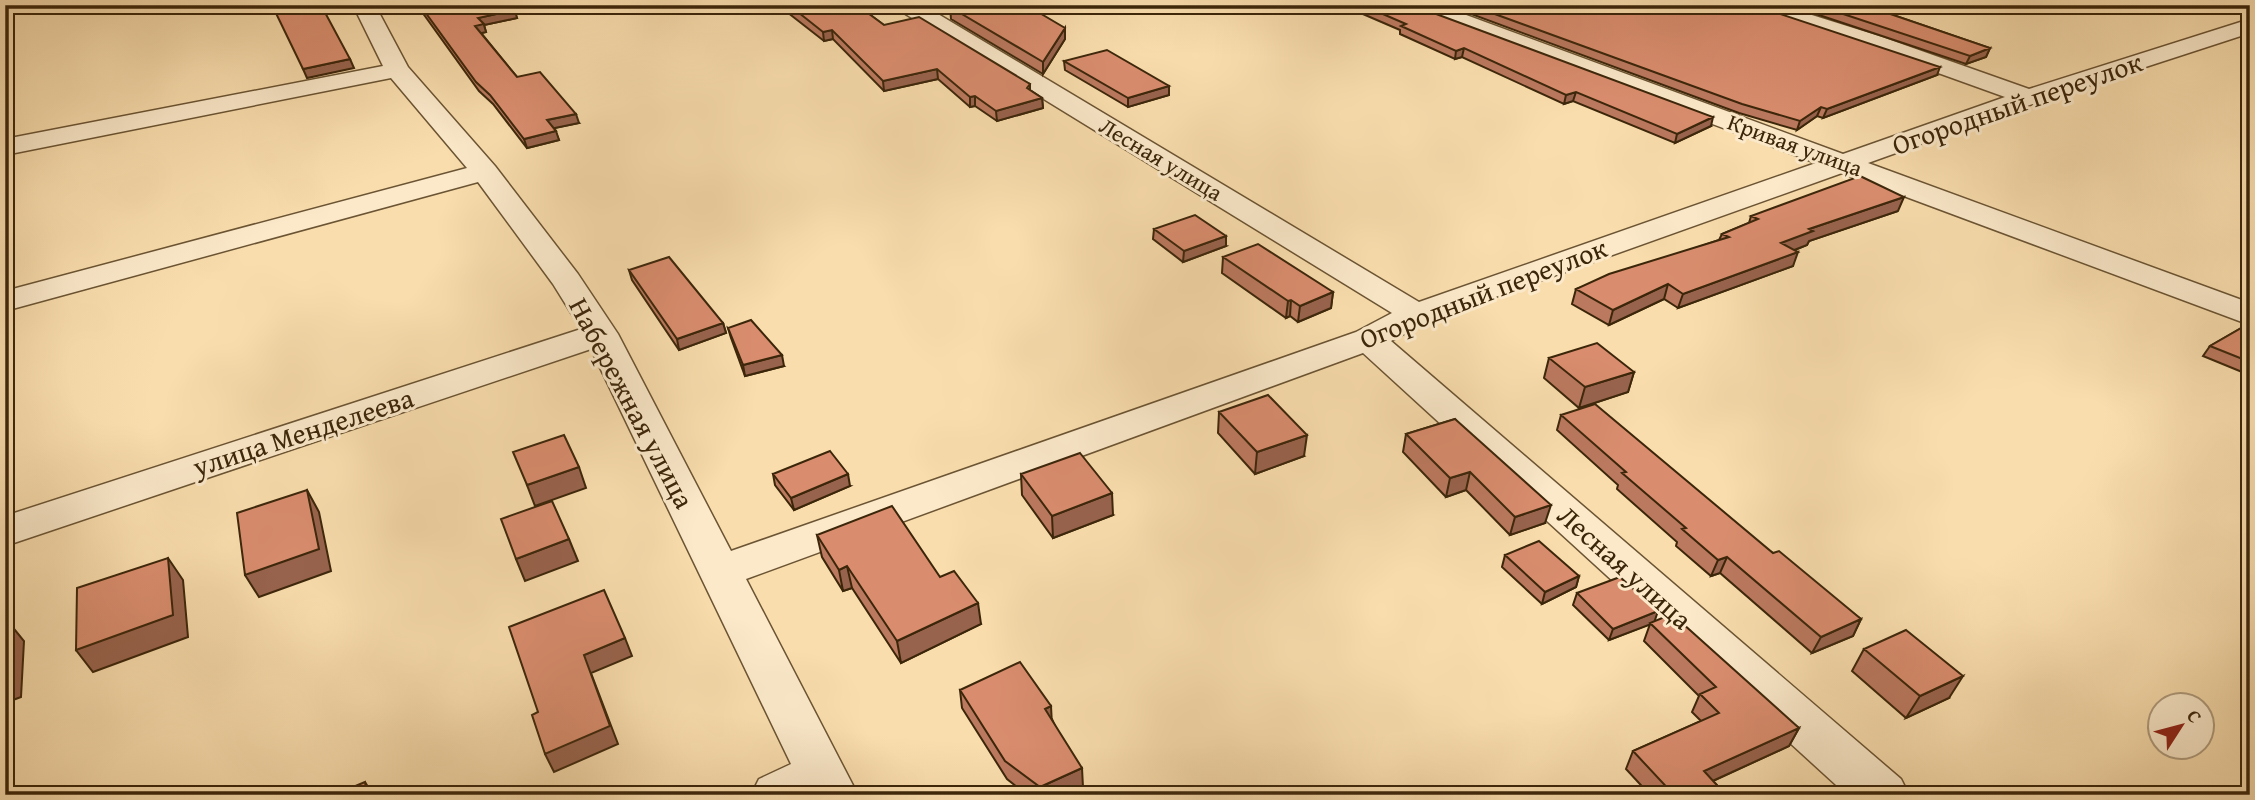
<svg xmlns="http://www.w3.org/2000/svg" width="2255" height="800" viewBox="0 0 2255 800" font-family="'Gentium Book Plus',serif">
	<rect width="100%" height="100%" fill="#f9ddad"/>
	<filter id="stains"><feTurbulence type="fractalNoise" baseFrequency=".00286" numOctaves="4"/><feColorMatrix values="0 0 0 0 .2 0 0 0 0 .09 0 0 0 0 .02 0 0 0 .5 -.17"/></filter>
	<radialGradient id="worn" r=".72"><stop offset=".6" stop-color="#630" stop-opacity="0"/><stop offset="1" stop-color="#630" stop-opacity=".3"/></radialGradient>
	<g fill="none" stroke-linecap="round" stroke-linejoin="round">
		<g stroke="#6b5433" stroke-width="3">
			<path id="street" d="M353 5H375L408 67 495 166 578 274 618 334 731 551 1356 332 1392 313 899 10 896 5H923L1419 302 1816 163 1410 10 1407 5H1439L1843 154 2005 97 1866 47 1749 10 1746 5H1780L1882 37 2029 89 2250 19V33L2038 102 1868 163 2250 303V325L1842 173 1428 321 1391 341 1901 779 1909 795H1847L1363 353 746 579 858 795H751L759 779 791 764 591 349 5 546V516L581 329 553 284 478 182 5 311V291L467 168 391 78 5 155V139L383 66Z"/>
		</g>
		<use href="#street" fill="#fbe9ca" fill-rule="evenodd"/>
	</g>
	<path fill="#bb795f" stroke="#3c260a" stroke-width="2" d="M417 5H511L517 18 484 25 486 32 481 33 517 77 579 123 554 128 559 140 527 148 493 104 479 91Z
		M778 5H857L884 25 1030 84V90L1042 98 1043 108 997 121 975 106 970 107 938 79 884 91 833 39 824 41Z
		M1342 5H1412L1711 126 1675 143 1573 101 1564 104 1462 57 1455 59 1400 34V30Z
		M1447 5H1753L1937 75 1823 118 1817 116 1797 130 1739 113Z
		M1789 5H1864L1990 48 1986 57 1966 64Z
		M950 7 1065 28V39L1043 74 951 19Z
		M1064 61 1169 86V95L1128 107 1065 70Z
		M1898 211 1809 241 1807 245 1795 250 1793 266 1678 308 1664 299 1609 325 1572 304 1576 289 1719 240 1722 234 1749 223 1751 216Z
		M1154 229 1226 246 1183 262 1153 239Z
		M1223 257 1333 292 1331 308 1298 322 1290 316 1286 318 1222 273Z
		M629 270 723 323 726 333 679 350 632 280Z
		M2250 323V371L2247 374 2203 356 2210 346Z
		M728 328 784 366 745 376 731 338Z
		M1549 358 1634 372 1628 392 1579 408 1544 378Z
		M1219 412 1304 456 1255 474 1218 433Z
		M1561 415 1773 553 1861 619 1853 636 1812 653 1720 573 1711 576 1676 546 1677 542 1617 489 1618 485 1557 430Z
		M1455 419 1545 523 1510 535 1466 490 1446 497 1403 452 1406 434Z
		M773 474 850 486 794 510 775 485Z
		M1021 474 1113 515 1053 538 1022 495Z
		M817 535 940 577 981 624 901 663 852 588 843 591 822 557Z
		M1505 555 1579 576 1576 587 1542 604 1502 567Z
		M1577 593 1654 622 1799 728 1789 746 1713 781 1726 795H1650L1626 769 1633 751 1701 721 1692 712 1699 696 1644 641 1650 624 1609 640 1573 605Z
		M1864 649 1949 698 1906 718 1852 671Z
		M960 690 1052 719 1083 787 1065 795H1027L1007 779 962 708Z"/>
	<path fill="#98634d" stroke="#3c260a" stroke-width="2" d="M515 10 517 18 484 25 486 32 478 34 475 26 478 18Z
		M1065 28V39L1043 74V62Z
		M832 30 833 39 824 41 823 32Z
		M1464 48 1462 57 1455 59 1456 51Z
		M1990 48 1986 57 1966 64 1970 56Z
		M350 59 354 68 307 78 303 69Z
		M1940 67 1937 75 1823 118 1827 109Z
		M937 69 938 79 884 91 883 81Z
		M1169 86V95L1128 107V98Z
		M1576 92 1573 101 1564 104 1566 95Z
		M975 96V106L970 107V97Z
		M1042 98 1043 108 997 121 996 111Z
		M1821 107 1817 116 1797 130 1800 121Z
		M576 114 579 123 550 129 547 120Z
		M1713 117 1711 126 1675 143 1677 134Z
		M556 131 559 140 527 148 524 139Z
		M1904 197 1898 211 1809 241 1807 245 1776 257 1781 243 1809 229Z
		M1226 236V246L1183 262 1184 251Z
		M1798 252 1793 266 1678 308 1683 294Z
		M1668 284 1664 299 1609 325 1613 310Z
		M1333 292 1331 308 1298 322 1300 306Z
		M1291 300 1290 316 1286 318 1288 301Z
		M723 323 726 333 679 350 677 339Z
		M782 355 784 366 745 376 743 365Z
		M1634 372 1628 392 1579 408 1585 387Z
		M1307 435 1304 456 1255 474 1257 452Z
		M579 467 586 488 535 506 527 485Z
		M1470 472 1466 490 1446 497 1450 478Z
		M848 474 850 486 794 510 791 498Z
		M307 490 319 512 331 571 259 597 245 575Z
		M1112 493 1113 515 1053 538 1052 516Z
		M1551 505 1545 523 1510 535 1515 517Z
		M569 539 578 561 525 581 516 559Z
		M1727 557 1720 573 1711 576 1718 560Z
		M168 558 183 580 188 637 93 672 76 650Z
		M847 566 852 588 843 591 839 570Z
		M1579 576 1576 587 1542 604 1545 592Z
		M978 603 981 624 901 663 897 641Z
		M1658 611 1654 623 1609 640 1613 629Z
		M6 619 24 641 21 697 5 703Z
		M1861 619 1853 636 1812 653 1821 637Z
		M625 638 632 656 591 673 618 744 554 772 545 754 584 655Z
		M1963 676 1949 698 1906 718 1920 696Z
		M1051 706 1052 725 1045 709Z
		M1799 728 1789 746 1695 789 1704 771Z
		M1082 768 1083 787 1065 795H1041L1040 787Z
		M365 782 373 795H367Z"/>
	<path fill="#d98d6e" stroke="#3c260a" stroke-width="2" d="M272 5H321L350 59 303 69Z
		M420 5H511L515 10 478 18 484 24 475 26 517 77 540 72 576 114 547 120 556 131 524 139 490 95 476 82Z
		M789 5H857L884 25 919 17 1030 84 1027 88 1042 98 996 111 975 96 970 97 937 69 883 81 832 30 823 32Z
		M959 5H1026L1065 28 1043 62 950 7Z
		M1362 5H1412L1713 117 1677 134 1576 92 1566 95 1464 48 1456 51 1401 26 1406 24Z
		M1470 5H1753L1940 67 1827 109 1821 107 1800 121 1742 104Z
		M1816 5H1864L1990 48 1970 56Z
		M1107 50 1169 86 1128 98 1064 61Z
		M1860 176 1904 197 1809 229 1813 231 1781 243 1798 252 1683 294 1668 284 1613 310 1576 289 1609 274 1729 237 1722 234 1758 219 1751 216Z
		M1195 215 1226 236 1184 251 1154 229Z
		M1258 244 1333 292 1300 306 1291 300 1288 301 1223 257Z
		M669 257 723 323 677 339 629 270Z
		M751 320 782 355 743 365 728 328Z
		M2250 323V362L2210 346Z
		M1597 343 1634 372 1585 387 1549 358Z
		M1268 395 1307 435 1257 452 1219 412Z
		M1595 404 1773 553 1779 551 1861 619 1821 637 1727 557 1718 560 1682 529 1686 528 1622 473 1626 472 1561 415Z
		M1455 419 1551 505 1515 517 1470 472 1450 478 1406 434Z
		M564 435 579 467 527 485 513 452Z
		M830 451 848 474 791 498 773 474Z
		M1080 453 1112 493 1052 516 1021 474Z
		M307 490 319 549 245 575 237 513Z
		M552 501 569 539 516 559 501 519Z
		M892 506 940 577 954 571 978 603 897 641 847 566 839 570 817 535Z
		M1539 541 1579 576 1545 592 1505 555Z
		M168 558 173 615 76 650 77 588Z
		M1620 577 1658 611 1613 629 1577 593Z
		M604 590 625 638 584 655 610 726 545 754 532 715 538 712 509 627Z
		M1672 614 1799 728 1704 771 1726 795H1674L1633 751 1719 713 1700 694 1716 687 1650 623Z
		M1906 630 1963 676 1920 696 1864 649Z
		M1020 662 1051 706 1045 709 1082 768 1040 787 1005 761 960 690Z
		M365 782 367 795H334Z"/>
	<g text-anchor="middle" stroke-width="6" stroke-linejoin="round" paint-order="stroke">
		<g font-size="23" fill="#3c260a" stroke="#fbe9ca">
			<text transform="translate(1795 145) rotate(20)" y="8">Кривая улица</text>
			<text transform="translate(1161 159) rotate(31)" y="8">Лесная улица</text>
		</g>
		<g font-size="28" fill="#3c260a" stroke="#fbe9ca">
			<text transform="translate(2017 103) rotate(-19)" y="10">Огородный переулок</text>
			<text transform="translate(1483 293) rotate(-21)" y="10">Огородный переулок</text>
			<text transform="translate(632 403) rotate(62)" y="10">Набережная улица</text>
			<text transform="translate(303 432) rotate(-18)" y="10">улица Менделеева</text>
			<text transform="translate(1625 567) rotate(42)" y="10">Лесная улица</text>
		</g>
	</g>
	<rect width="2255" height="800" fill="none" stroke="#f9ddad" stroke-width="28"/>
	<rect x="7" y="7" width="2241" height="786" fill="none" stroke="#3c260a" stroke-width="3.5"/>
	<rect x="14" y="14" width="2227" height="772" fill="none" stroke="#3c260a" stroke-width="2"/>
	<g transform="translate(2181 726) rotate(54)"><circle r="33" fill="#fbe9ca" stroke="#af9b7d" stroke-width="2"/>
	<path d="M0-5L12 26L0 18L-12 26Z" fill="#8f2418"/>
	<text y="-10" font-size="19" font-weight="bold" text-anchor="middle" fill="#3c260a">С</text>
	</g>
	<rect width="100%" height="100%" filter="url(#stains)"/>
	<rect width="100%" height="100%" fill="url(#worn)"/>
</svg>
